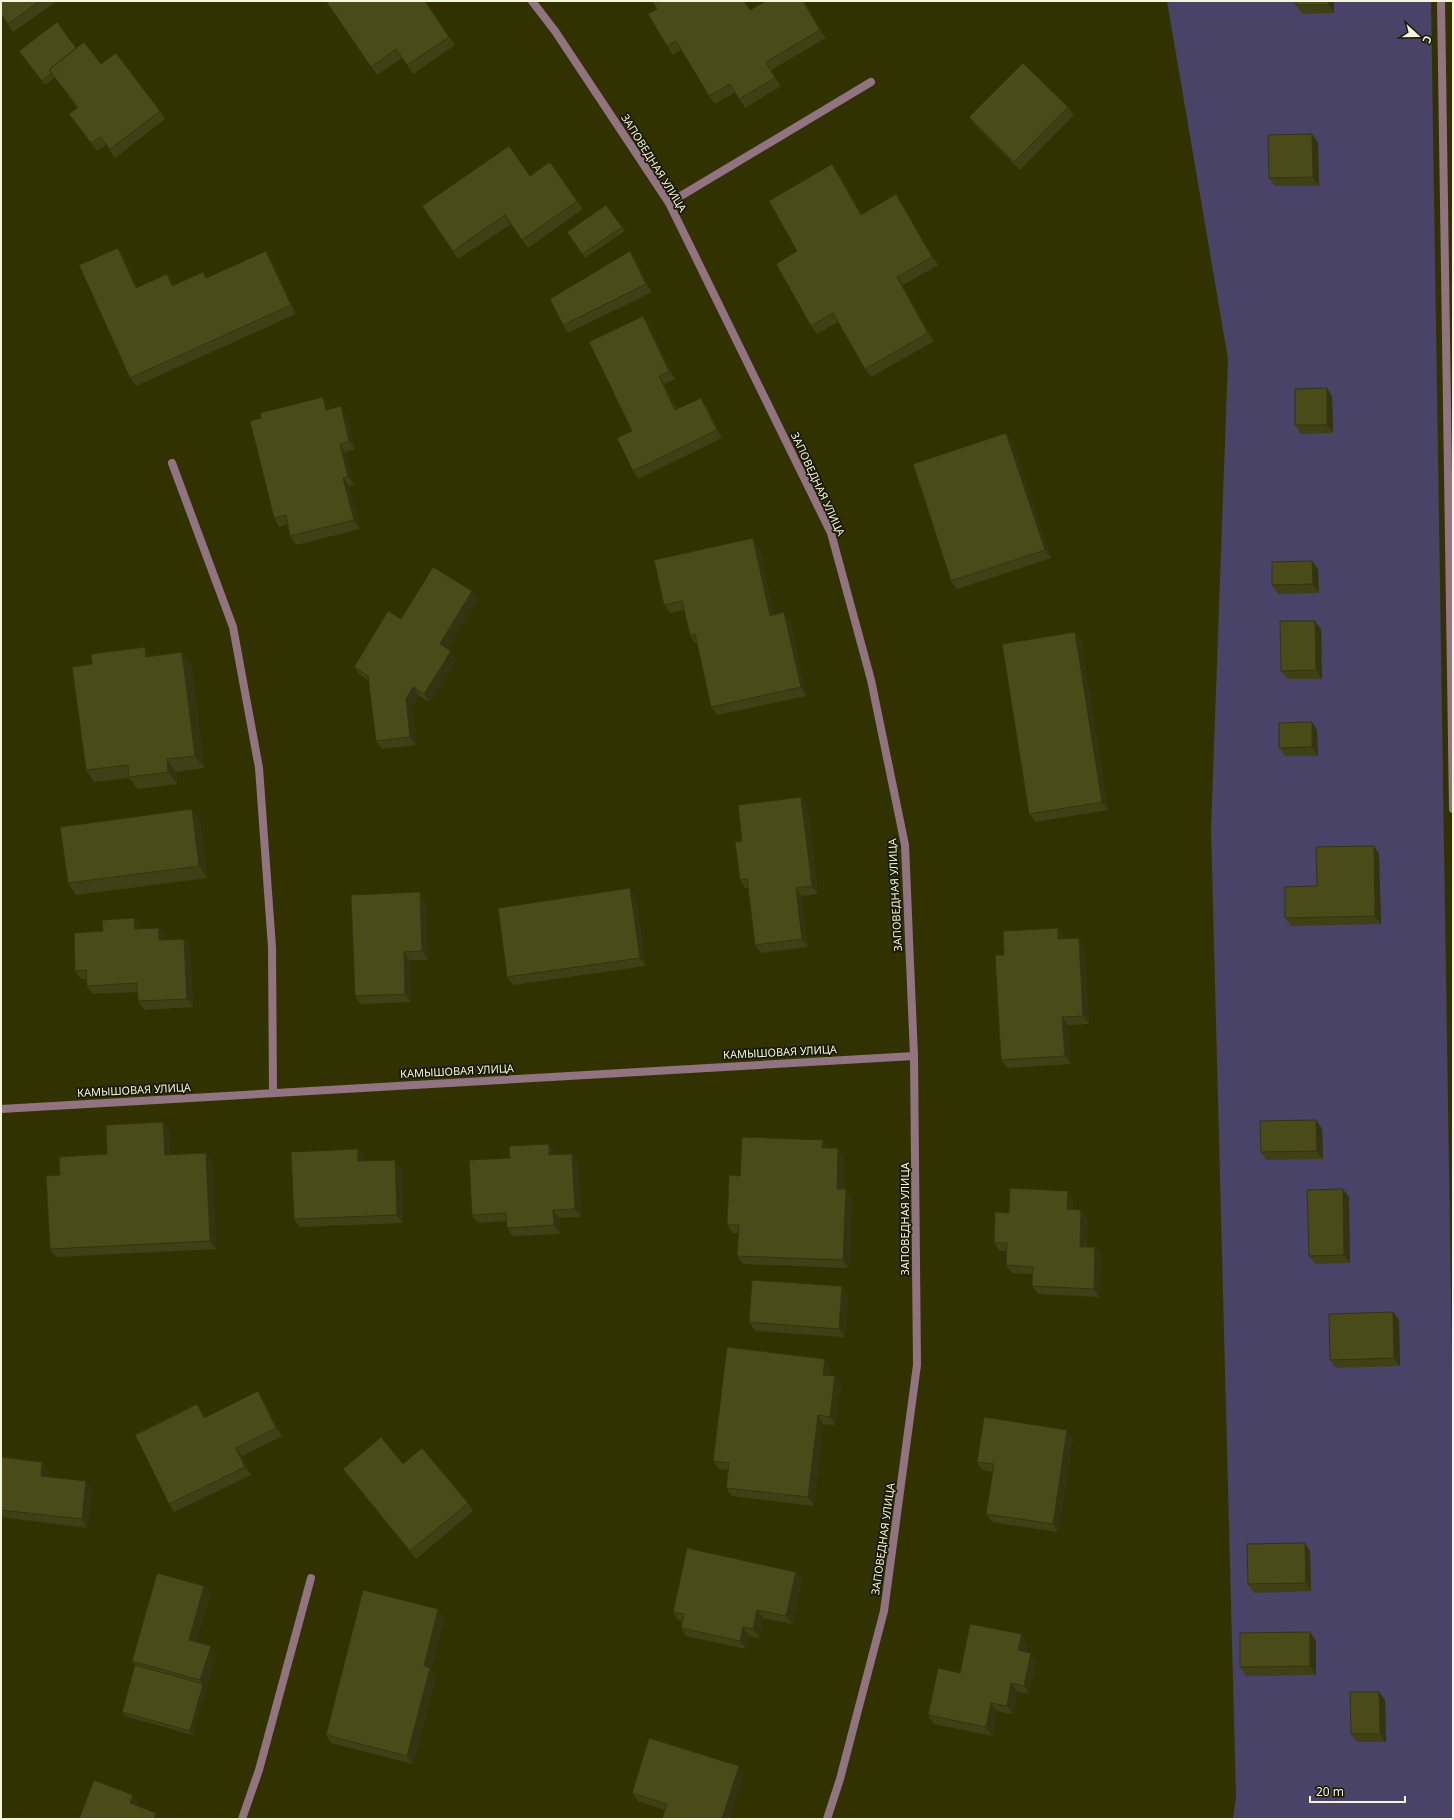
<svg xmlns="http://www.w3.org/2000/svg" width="1454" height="1820" viewBox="0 0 1454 1820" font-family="'Noto Sans',sans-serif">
	<rect width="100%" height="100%" fill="#323200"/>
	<path fill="#494367" d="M1167 1H1431L1453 1431V1819H1233L1236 1798 1211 828 1228 359Z"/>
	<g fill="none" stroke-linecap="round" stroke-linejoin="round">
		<path stroke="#927381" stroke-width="8" d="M669 203 871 82
			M172 463 233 627 259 768 272 947 273 1093
			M242 1819 259 1770 311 1578"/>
		<path stroke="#927381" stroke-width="8" d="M532 1 555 31 669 203 831 533 871 680 905 845 914 1056 917 1365 884 1611 840 1779 827 1819
			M1441 1 1453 809
			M1 1109 914 1056"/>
	</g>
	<path fill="#404016" d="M1 1H57L13 32 1 15Z
		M326 1H425L455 45 413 74 402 58 377 75Z
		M804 1 826 38 771 70 781 86 745 108 735 92 715 104 709 96 681 50 673 55 667 46 648 14 750 10Z
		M1334 1V13L1302 14 1296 5Z
		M76 48 101 64 160 111 165 119 115 158 106 145 97 151 69 114 77 108 55 77 45 85 19 51Z
		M1068 107 1074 115 1020 170 975 125 969 117Z
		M1318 142 1319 186H1275L1269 178Z
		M550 162 583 209 528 248 511 224 458 259 422 206 530 176Z
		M832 164 838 172 862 214 902 203 938 265 903 285 934 341 871 377 865 369 838 322 817 334 811 326 797 251Z
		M606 205 625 231 585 258 567 232Z
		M118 248 123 256 138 288 167 274 174 285 203 272 207 278 272 259 296 314 136 386 130 378Z
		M630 251 636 259 652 292 568 333 563 325Z
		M643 316 649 324 675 379 664 384 677 409 707 406 722 438 638 479 633 471 632 431Z
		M1327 388 1332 396 1333 433 1301 434 1295 425Z
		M323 397 329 405 330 409 346 414 355 449 345 452 354 485 349 486 360 529 296 545 290 536 288 524 279 527 274 518 261 418Z
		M1012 441 1051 558 957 589 951 581Z
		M759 547 774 615 790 620 806 696 717 715 711 707 697 643H695L690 635 684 610 670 613 664 605Z
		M1312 561 1318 569 1319 593 1278 594 1272 585Z
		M472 591 478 599 447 649 456 659 430 702 419 696 412 707 416 745 382 749 376 741 369 681 360 675 354 667 401 619Z
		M1321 629 1322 679H1287L1281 671Z
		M1081 640 1108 810 1035 822 1029 814Z
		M151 656 191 664 204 768 176 772 177 784 138 789 129 778 94 782 86 770Z
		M1317 730 1318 756H1285L1279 748Z
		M801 797 807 805 818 894 801 896 808 947 761 953 755 945 748 888H745L740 880 742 841Z
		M200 821 207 878 76 895 68 883Z
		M1379 854 1381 924 1291 926 1285 918 1317 886Z
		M420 892 425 901 428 960H409L411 1002 361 1004 355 996Z
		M636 897 645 966 513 985 507 977Z
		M134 918 140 926V929L159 928 165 936V940L184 939 190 947 193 1007 144 1010 138 1001V992L93 994 87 986V979H81L75 971 103 931Z
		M1058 928 1064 937V939L1084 946 1089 1024 1068 1025 1071 1064 1007 1068 1001 1060 1004 955Z
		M1316 1120 1322 1129 1323 1159 1266 1160 1261 1152Z
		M169 1130 170 1155 206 1153 212 1161 216 1249 56 1257 50 1249 60 1175 107 1154Z
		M828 1148 844 1157 843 1189 852 1197 849 1268 743 1264 737 1256 738 1233H733L727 1225 740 1176Z
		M555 1152V1155L572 1154 578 1162 581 1217 559 1218 560 1234 513 1236 507 1228V1221L478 1223 472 1215 510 1158Z
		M364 1158V1161L401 1168 403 1223 300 1227 294 1219Z
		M1349 1197 1350 1263 1315 1264 1309 1256Z
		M1073 1199V1210H1081L1087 1218 1086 1247H1095L1101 1256 1099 1297 1038 1294 1032 1286V1274L1012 1273 1006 1265V1251H1000L994 1243 1009 1213Z
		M848 1295 845 1337 755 1331 749 1322Z
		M1393 1312 1399 1320 1400 1366 1336 1368 1330 1360Z
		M830 1367V1376H835L841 1385 835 1425 823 1424 814 1506 732 1496 726 1488 728 1470 719 1469 713 1461Z
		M264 1400 282 1436 242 1456 251 1475 174 1512 169 1504 197 1404 203 1412 205 1417Z
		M1073 1438 1058 1532 992 1522 986 1514 993 1472 982 1470 977 1462Z
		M1 1457 42 1462 48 1470 47 1477 86 1481 92 1489 87 1528 1 1517Z
		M403 1464 468 1503 473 1511 416 1559 349 1477 343 1469Z
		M1310 1551 1311 1591 1254 1593 1248 1584Z
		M802 1580 792 1624 763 1618 759 1638 749 1636 746 1649 686 1636 681 1628 682 1621 678 1620 673 1612Z
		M204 1586 210 1594 196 1642 217 1654 206 1688 193 1735 125 1716 122 1712 135 1665 132 1661Z
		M438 1609 444 1618 431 1669 436 1676 413 1764 331 1743 326 1735Z
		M1310 1632 1316 1641V1675L1246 1676 1240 1667Z
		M1027 1642 1026 1652 1031 1653 1036 1661 1029 1694 1017 1691 1013 1714 997 1711 992 1736 934 1724 928 1715 960 1673Z
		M1379 1692 1385 1700 1386 1742H1357L1351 1734Z
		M744 1774 665 1810 638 1801 632 1793Z"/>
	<path fill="#343412" d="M803 1H804L826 38 820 30Z
		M1328 1H1334V13L1329 5Z
		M766 62 781 86 775 78Z
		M1312 134 1318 142 1319 186 1313 177Z
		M832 164 838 172 867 223 861 215Z
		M896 194 902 203 938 265 932 257Z
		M118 248 123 256 142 297 136 288Z
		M266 251 272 259 296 314 291 305Z
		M630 251 636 259 652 292 646 284Z
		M167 274 173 282 178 294 172 286Z
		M897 277 903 285 934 341 928 333Z
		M643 316 649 324 675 379 669 371Z
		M659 376 664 384 681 418 675 410Z
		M1327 388 1332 396 1333 433 1327 425Z
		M323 397 329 405 332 418 326 410Z
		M701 398 707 406 722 438 717 430Z
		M341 406 346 414 355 449 349 441Z
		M1006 433 1012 441 1051 558 1045 550Z
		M340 444 345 452 354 485 348 477Z
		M343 478 349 486 360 529 354 520Z
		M753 538 759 547 776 624 770 616Z
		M1312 561 1318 569 1319 593 1313 584Z
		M472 591 478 599 445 653 440 644Z
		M784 612 790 620 806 696 801 687Z
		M1315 621 1321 629 1322 679 1316 670Z
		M1075 632 1081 640 1108 810 1102 802Z
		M145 647 153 659 146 657Z
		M451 651 456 659 430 702 424 694Z
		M182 652 191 664 204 768 195 756Z
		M413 687 419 696 412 707 416 745 410 737 406 699Z
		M1312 722 1317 730 1318 756 1312 747Z
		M167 759 176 772 177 784 168 772Z
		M801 797 807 805 818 894 812 886Z
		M192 809 200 821 207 878 199 866Z
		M1374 846 1379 854 1381 924 1375 916Z
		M630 888 636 897 645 966 640 958Z
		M796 888 801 896 808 947 802 939Z
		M420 892 425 901 428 960 422 951Z
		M134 918 140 926 141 938 135 929Z
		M159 928 165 936V948L159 940Z
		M1058 928 1064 937V947L1058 939Z
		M1079 938 1084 946 1089 1024 1083 1016Z
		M184 939 190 947 193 1007 187 999Z
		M404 952 409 960 411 1002 405 994Z
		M1062 1017 1068 1025 1071 1064 1065 1056Z
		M1316 1120 1322 1129 1323 1159 1317 1151Z
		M163 1122 169 1130 170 1163 165 1155Z
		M823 1140 828 1148H822Z
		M549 1144 555 1152V1163L549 1155Z
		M838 1148 844 1157 842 1197 837 1189Z
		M358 1149 364 1158V1169L358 1161Z
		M206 1153 212 1161 216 1249 210 1241Z
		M572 1154 578 1162 581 1217 575 1209Z
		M395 1160 401 1168 403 1223 397 1215Z
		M846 1189 852 1197 849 1268 843 1260Z
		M1343 1189 1349 1197 1350 1263 1344 1255Z
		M1068 1191 1073 1199V1218L1067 1209Z
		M553 1210 559 1218 560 1234 554 1225Z
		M1081 1210 1087 1218 1085 1255 1080 1247Z
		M1095 1247 1101 1256 1099 1297 1094 1289Z
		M842 1286 848 1295 845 1337 839 1329Z
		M1393 1312 1399 1320 1400 1366 1394 1358Z
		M825 1359 830 1367 829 1383 823 1375Z
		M835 1376 841 1385 835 1425 830 1417Z
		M258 1391 264 1400 282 1436 276 1428Z
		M197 1404 203 1412 210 1426 204 1418Z
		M818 1415 823 1424 814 1506 808 1497Z
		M1067 1430 1073 1438 1058 1532 1053 1524Z
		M236 1448 242 1456 251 1475 245 1467Z
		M42 1462 48 1470 47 1484 41 1476Z
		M86 1481 92 1489 87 1528 82 1519Z
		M1305 1543 1310 1551 1311 1591 1306 1583Z
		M796 1572 802 1580 792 1624 786 1616Z
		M204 1586 210 1594 195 1648 189 1640Z
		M438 1609 444 1618 431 1669 436 1676 413 1764 407 1756 424 1666Z
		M757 1610 763 1618 759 1638 753 1629Z
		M743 1627 749 1636 746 1649 740 1641Z
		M1310 1632 1316 1641V1675L1310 1666Z
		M1022 1634 1027 1642 1024 1658 1018 1650Z
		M211 1646 217 1654 206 1688 200 1680Z
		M1031 1653 1036 1661 1029 1694 1024 1686Z
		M1011 1683 1017 1691 1013 1714 1007 1706Z
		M203 1684 206 1688 193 1735 190 1731Z
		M1379 1692 1385 1700 1386 1742 1380 1734Z
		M991 1703 997 1711 992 1736 986 1727Z
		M739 1766 744 1774 730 1819H722Z
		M133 1795 139 1803 135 1811 130 1803Z
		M156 1813 161 1819H154Z"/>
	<path fill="#4b4b1a" stroke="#343412" d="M1 1H40L8 24 1 14Z
		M326 1H425L449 37 407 65 396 49 371 67Z
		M652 1H744L750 10 766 1H803L820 30 766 62 775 78 739 99 730 84 709 96 676 41 667 46 648 14 657 9Z
		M1296 1H1328L1329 5H1296Z
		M57 22 76 48 49 70 52 73 42 81 19 51Z
		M84 42 101 64 116 53 160 111 110 149 100 137 91 143 69 114 78 107 49 70Z
		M1023 63 1068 107 1014 162 969 117Z
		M1312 134 1313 177 1269 178 1268 135Z
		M509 146 530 176 550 162 577 201 522 240 505 215 453 251 422 206Z
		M832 164 861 215 896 194 932 257 897 277 928 333 865 369 833 313 811 326 776 264 797 251 769 201Z
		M606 205 622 227 582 254 567 232Z
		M118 248 136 288 167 274 172 286 203 272 206 278 266 251 291 305 130 378 79 265Z
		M630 251 646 284 563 325 550 299Z
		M643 316 669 371 659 376 675 410 701 398 717 430 633 471 617 438 632 431 589 342Z
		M1327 388V425H1295V389Z
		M323 397 326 410 341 406 349 441 340 444 348 477 343 478 354 520 290 536 286 515 274 518 250 421 261 418 260 413Z
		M1006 433 1045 550 951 581 913 464Z
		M753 538 770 616 784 612 801 687 711 707 695 634 690 635 682 601 664 605 654 560Z
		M1312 561 1313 584 1272 585V562Z
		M433 567 472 591 440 644 451 651 424 694 413 687 406 699 410 737 376 741 368 676 354 667 388 611 401 619Z
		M1280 621H1315L1316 670 1281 671Z
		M1075 632 1102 802 1029 814 1002 644Z
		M145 647 146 657 182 652 195 756 167 759 168 772 129 777 128 765 86 770 72 667 92 664 91 654Z
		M1312 722V747L1279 748V723Z
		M801 797 812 886 796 888 802 939 755 945 747 879 740 880 735 842 742 841 738 805Z
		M192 809 199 866 68 883 60 827Z
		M1374 846 1375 916 1285 918V887L1317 886 1316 847Z
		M630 888 640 958 507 977 498 908Z
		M420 892 422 951 404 952 405 994 355 996 351 895Z
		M134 918 135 929 159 928V940L184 939 187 999 138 1001 137 983 87 986 86 970 75 971 74 933 103 931 102 920Z
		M1058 928V939L1079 938 1083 1016 1062 1017 1065 1056 1001 1060 995 955H1004L1003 931Z
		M1316 1120 1317 1151 1261 1152 1260 1121Z
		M163 1122 165 1155 206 1153 210 1241 50 1249 46 1176 60 1175 59 1157 107 1154 106 1125Z
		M742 1137 823 1140 822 1148H838L837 1189H846L843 1260 737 1256 739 1225H727L729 1175 740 1176Z
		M549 1144V1155L572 1154 575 1209 553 1210 554 1225 507 1228 506 1213 472 1215 469 1160 510 1158 509 1146Z
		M358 1149V1161L395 1160 397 1215 294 1219 291 1152Z
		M1010 1188 1068 1191 1067 1209 1081 1210 1080 1247H1095L1094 1289 1032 1286 1033 1267 1006 1265 1007 1243H994L995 1212 1009 1213Z
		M1343 1189 1344 1255 1309 1256 1307 1190Z
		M752 1280 842 1286 839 1329 749 1322Z
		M1393 1312 1394 1358 1330 1360 1329 1314Z
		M727 1347 825 1359 823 1375 835 1376 830 1417 818 1415 808 1497 726 1488 729 1463 713 1461Z
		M258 1391 276 1428 236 1448 245 1467 169 1504 135 1435 197 1404 204 1418Z
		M984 1417 1067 1430 1053 1524 986 1514 994 1464 977 1462Z
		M381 1437 403 1464 422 1448 468 1503 410 1551 343 1469Z
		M1 1457 42 1462 41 1476 86 1481 82 1519 1 1510Z
		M1305 1543 1306 1583 1248 1584 1247 1544Z
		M687 1548 796 1572 786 1616 757 1610 753 1629 743 1627 740 1641 681 1628 684 1614 673 1612Z
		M157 1573 204 1586 189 1640 211 1646 200 1680 132 1661Z
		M363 1590 438 1609 424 1666 430 1668 407 1756 326 1735Z
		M970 1624 1022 1634 1018 1650 1031 1653 1024 1686 1011 1683 1007 1706 991 1703 986 1727 928 1715 938 1668 960 1673Z
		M1310 1632V1666L1240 1667V1633Z
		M135 1665 203 1684 190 1731 122 1712Z
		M1350 1692H1379L1380 1734H1351Z
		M649 1738 739 1766 722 1819H662L667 1804 632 1793Z
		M94 1780 133 1795 130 1803 156 1813 154 1819H79Z"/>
	<g text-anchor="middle" stroke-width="3.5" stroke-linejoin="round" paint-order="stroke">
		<g font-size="11" fill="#f4f6db" stroke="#181905">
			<text transform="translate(654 163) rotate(58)" y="4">ЗАПОВЕДНАЯ УЛИЦА</text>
			<text transform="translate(818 484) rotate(65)" y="4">ЗАПОВЕДНАЯ УЛИЦА</text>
			<text transform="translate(895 895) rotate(-93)" y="4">ЗАПОВЕДНАЯ УЛИЦА</text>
			<text transform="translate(780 1052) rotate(-3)" y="4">КАМЫШОВАЯ УЛИЦА</text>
			<text transform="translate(457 1071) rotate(-3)" y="4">КАМЫШОВАЯ УЛИЦА</text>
			<text transform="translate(134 1090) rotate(-3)" y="4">КАМЫШОВАЯ УЛИЦА</text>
			<text transform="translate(905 1219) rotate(-90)" y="4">ЗАПОВЕДНАЯ УЛИЦА</text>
			<text transform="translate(883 1539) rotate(-82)" y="4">ЗАПОВЕДНАЯ УЛИЦА</text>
		</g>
	</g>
	<rect width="1454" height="1820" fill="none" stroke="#f4f6db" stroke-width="4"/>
	<g transform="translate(1418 36) rotate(111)" stroke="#181905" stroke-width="3" paint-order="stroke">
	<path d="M0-3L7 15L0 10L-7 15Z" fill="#f4f6db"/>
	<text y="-6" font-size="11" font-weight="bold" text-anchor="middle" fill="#f4f6db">С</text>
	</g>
	<path d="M1310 1796v6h95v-6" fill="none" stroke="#f4f6db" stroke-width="2"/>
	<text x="1316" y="1796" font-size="12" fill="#f4f6db" stroke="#181905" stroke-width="3" paint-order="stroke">20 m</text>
</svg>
